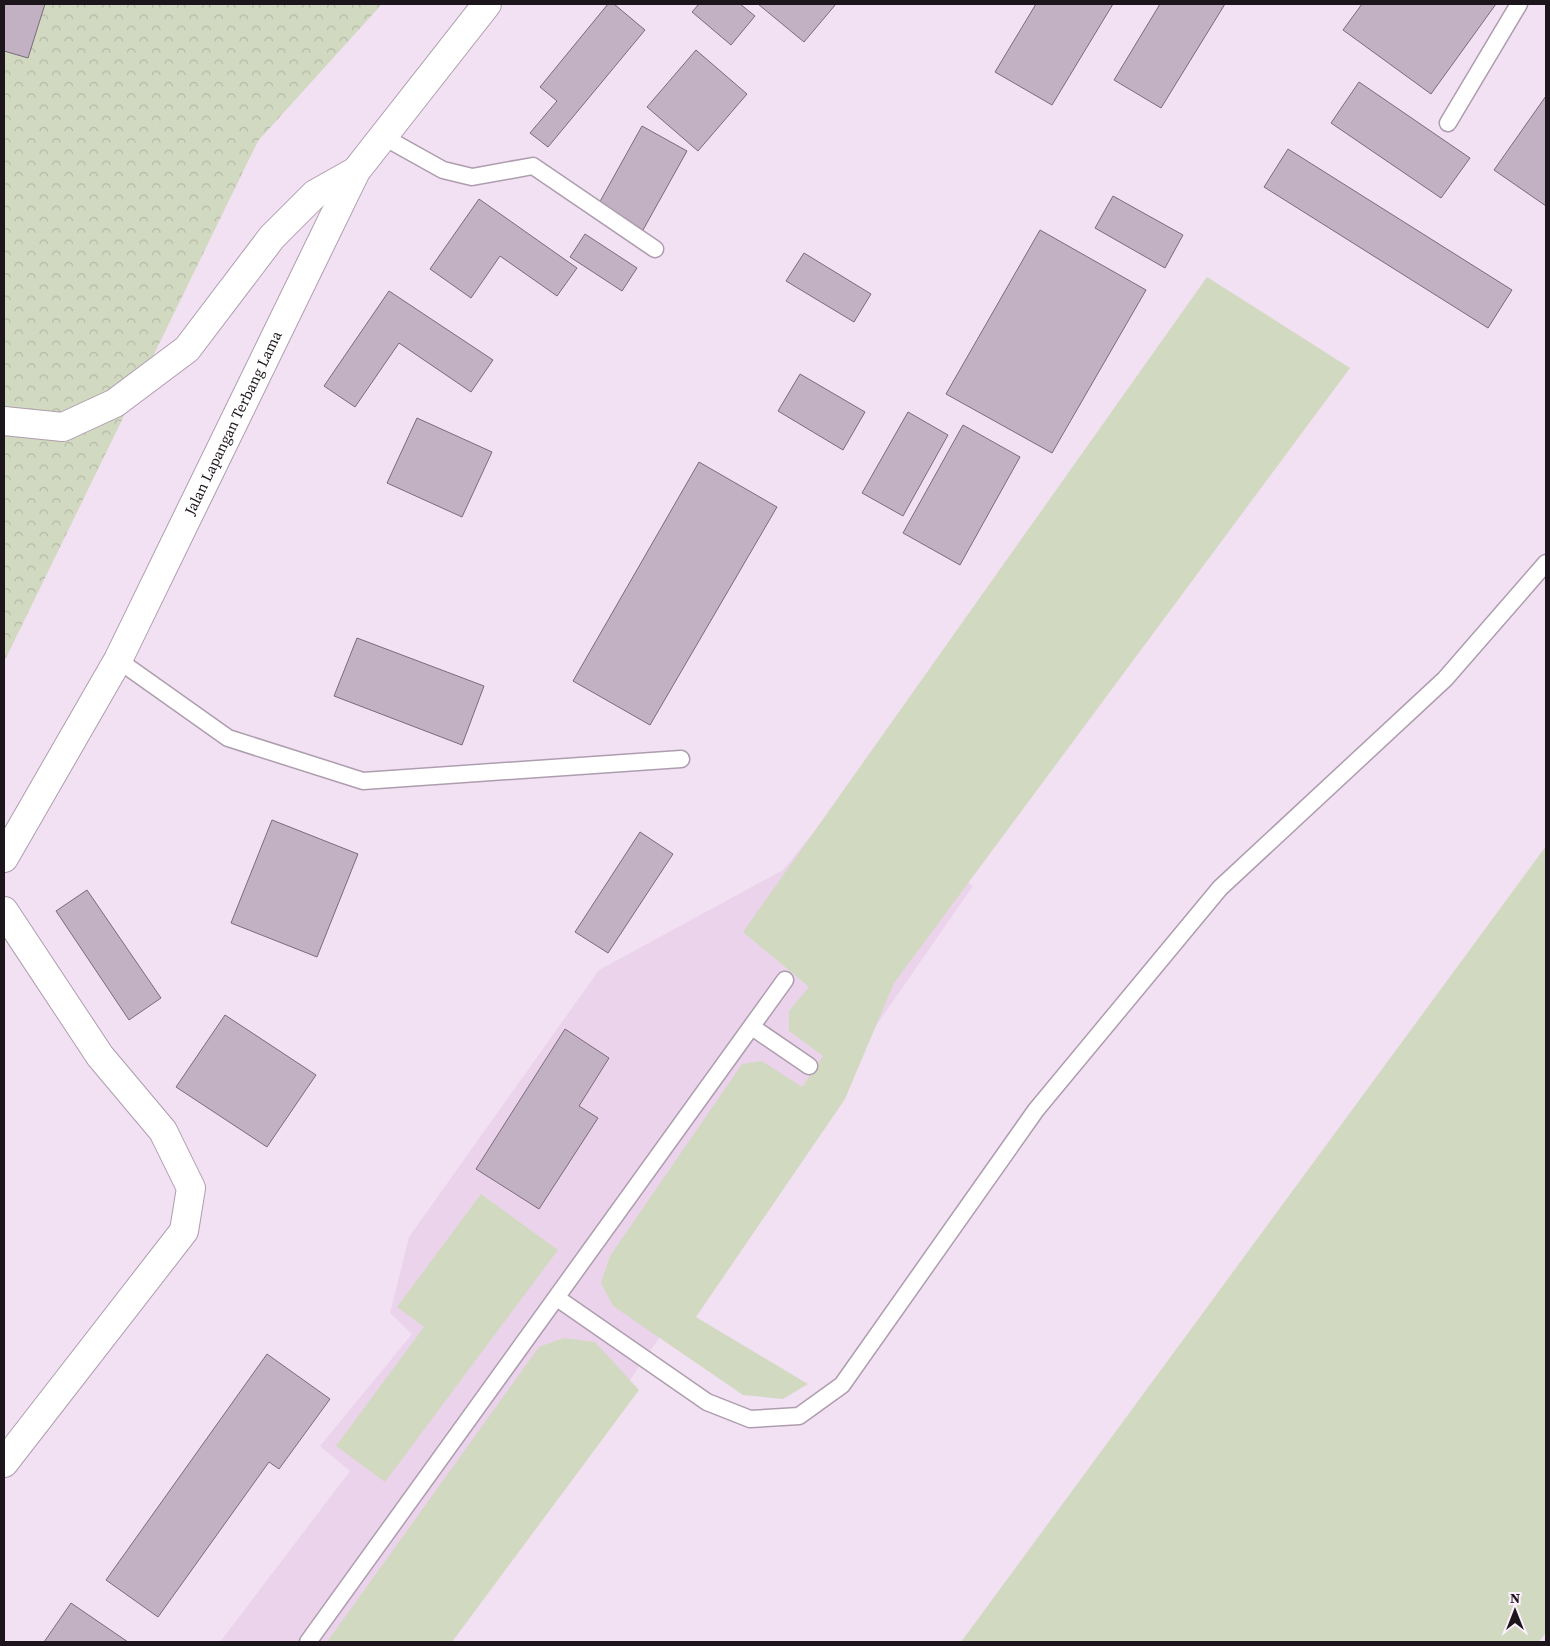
<svg xmlns="http://www.w3.org/2000/svg" width="1550" height="1646" viewBox="0 0 1550 1646" font-family="'Source Serif 4',serif">
	<defs>
		<pattern id="forest-crowns" width="20" height="18" patternUnits="userSpaceOnUse" patternTransform="scale(1.25)"><rect width="20" height="18" fill="#d2d9c1"/><path d="M2 6a3 3 0 1 1 6 0M12 15a3 3 0 1 1 6 0" fill="none" stroke="#b4baa5"/></pattern>
	</defs>
	<rect width="100%" height="100%" fill="#f2e1f3"/>
	<path fill="#ead3eb" d="M840 800 973 886 448 1642H220L350 1471 320 1446 412 1334 390 1313 409 1237 599 970 783 870Z"/>
	<path fill="#d2d9c1" d="M1207 277 1350 368 894 983 845 1099 696 1317 808 1384 783 1399 743 1395 613 1306 601 1283 610 1256 742 1064 762 1061 802 1087 823 1056 789 1031V1011L809 987 743 932Z
		M1546 846V1632L1539 1642H961Z
		M481 1194 558 1250 385 1482 336 1446 424 1327 397 1307Z
		M564 1338 595 1342 639 1390 452 1642H327L539 1347Z"/>
	<path fill="url(#forest-crowns)" d="M4 4H382L258 141 4 662Z"/>
	<path fill="#c1b1c2" stroke="#7a6b7b" d="M4 4H45L28 58 4 51Z
		M608 4H614L645 30 548 147 530 133 557 101 540 87Z
		M699 4H740L755 16 731 45 692 12Z
		M758 4H836L804 42Z
		M1036 4H1113L1052 105 995 72Z
		M1160 4H1225L1161 108 1114 80Z
		M1362 4H1496L1431 94 1343 30Z
		M696 50 747 94 698 151 647 107Z
		M1359 82 1470 158 1441 198 1331 123Z
		M1546 96V206L1494 170Z
		M642 126 687 151 643 230 598 205Z
		M1288 149 1512 290 1488 328 1264 187Z
		M1113 196 1183 235 1165 268 1095 228Z
		M479 199 577 268 557 296 500 256 471 298 430 269Z
		M1040 230 1146 290 1052 453 946 394Z
		M585 234 637 268 622 291 570 257Z
		M804 253 871 294 854 322 786 281Z
		M389 291 493 360 471 392 399 343 355 407 324 386Z
		M800 374 865 412 843 450 778 411Z
		M908 412 948 435 903 516 862 493Z
		M417 418 492 452 462 517 387 483Z
		M963 425 1020 457 960 565 903 533Z
		M699 462 777 507 650 725 573 681Z
		M357 638 484 686 462 745 334 696Z
		M272 820 358 854 317 957 231 923Z
		M640 832 673 854 608 953 575 932Z
		M87 890 161 998 129 1020 56 911Z
		M225 1015 316 1075 267 1147 176 1087Z
		M565 1029 609 1058 579 1106 598 1118 539 1209 476 1169Z
		M267 1354 330 1399 279 1469 269 1462 158 1617 106 1580Z
		M71 1603 128 1642H44Z"/>
	<g fill="none" stroke-linecap="round" stroke-linejoin="round">
		<g stroke="#ae9dae" stroke-width="19">
			<path id="service" d="M1448 123 1519 4
				M382 136 443 170 472 177 533 166 655 249
				M118 660 228 738 363 781 681 759
				M752 1027 809 1066
				M557 1298 707 1402 750 1419 799 1416 842 1385 1036 1110 1220 888 1445 679 1546 563
				M308 1642 785 980"/>
		</g>
		<g stroke="#ae9dae" stroke-width="30">
			<g id="minor">
				<path d="M4 421 63 427 115 403 187 349 272 237 315 194 356 171"/>
				<path id="s1" d="M4 858 118 660 356 171 487 4"/>
				<path d="M4 911 100 1056 163 1131 191 1188 184 1231 4 1463"/>
			</g>
		</g>
		<use href="#service" stroke="#fff" stroke-width="16"/>
		<use href="#minor" stroke="#fff" stroke-width="28"/>
	</g>
	<g text-anchor="middle" stroke-width="4" stroke-linejoin="round" paint-order="stroke">
		<g font-size="15" fill="#1c161c" stroke="#feeffe">
			<text dy="5" stroke="none"><textPath href="#s1" startOffset="492">Jalan Lapangan Terbang Lama</textPath></text>
		</g>
	</g>
	<rect width="1550" height="1646" fill="none" stroke="#1c161c" stroke-width="10"/>
	<g transform="translate(1515 1611)" stroke="#feeffe" stroke-width="4" paint-order="stroke">
	<path d="M0-4L9 19L0 12L-9 19Z" fill="#1c161c"/>
	<text y="-8" font-size="14" font-weight="bold" text-anchor="middle" fill="#1c161c">N</text>
	</g>
</svg>
